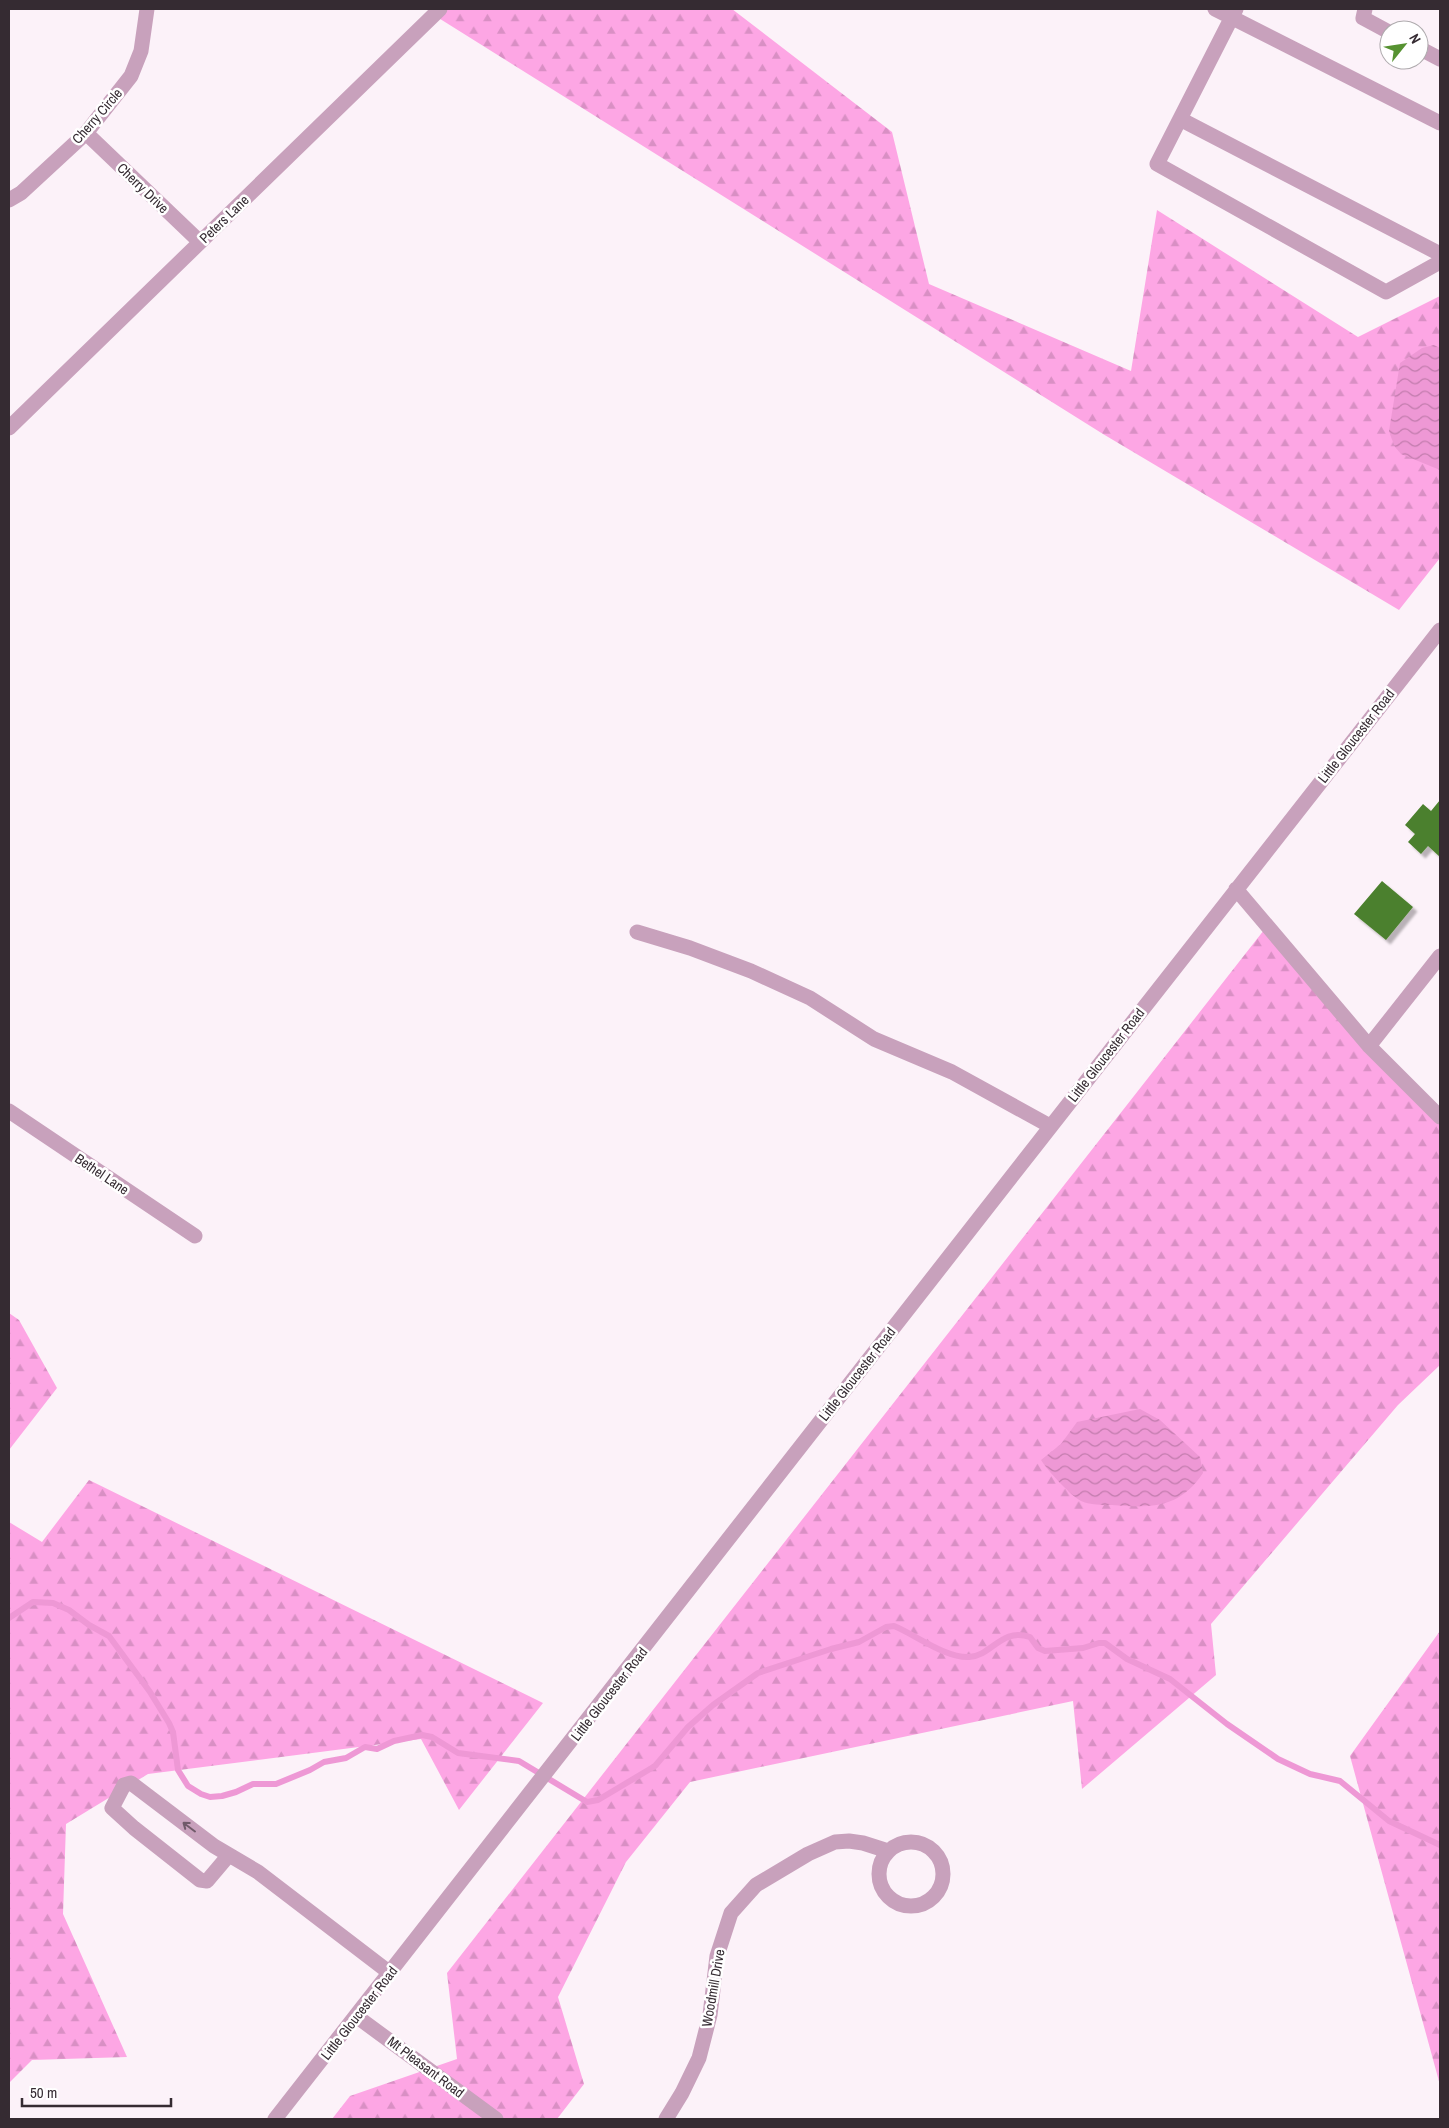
<svg xmlns="http://www.w3.org/2000/svg" width="1449" height="2128" viewBox="0 0 1449 2128" font-family="'Archivo Narrow',sans-serif">
	<defs>
		<pattern id="forest-firs" width="22" height="20" patternUnits="userSpaceOnUse" patternTransform="scale(1.25)"><rect width="22" height="20" fill="#fda6e4"/><path d="M5 1l3.5 6h-7zM16 11l3.5 6h-7z" fill="#d98fc4"/></pattern>
		<pattern id="water-waves" width="16" height="10" patternUnits="userSpaceOnUse" patternTransform="scale(1.25)"><rect width="16" height="10" fill="#ee98d5"/><path d="M0 5q4-4 8 0t8 0" fill="none" stroke="#c27cad"/></pattern>
		<filter id="shadow"><feDropShadow dx="4.5" dy="4.5" stdDeviation="1" flood-color="#0004"/></filter>
	</defs>
	<rect width="100%" height="100%" fill="#fcf2f9"/>
	<path fill="url(#forest-firs)" d="M432 9H732L892 132 929 284 1131 371 1157 210 1358 337 1440 296V558L1399 610 1103 434 429 12Z
		M1264 930 1440 1111V1365L1398 1405 1211 1624 1216 1675 1082 1789 1073 1701 690 1782 626 1862 558 1997 584 2084 557 2119H332L350 2096 457 2059 447 1973Z
		M9 1313 19 1320 57 1388 9 1450Z
		M89 1480 543 1703 459 1810 421 1739 148 1774 66 1824 63 1914 127 2057 32 2060 9 2083V1522L42 1542Z
		M1440 1631V2085L1350 1756Z"/>
	<path fill="url(#water-waves)" d="M1434 345 1440 348V470L1401 454 1395 447 1391 437 1389 431 1400 363 1422 348Z
		M1140 1409 1160 1420 1200 1457 1203 1473C1179 1509 1151 1508 1112 1505 1103 1505 1089 1505 1081 1501 1071 1496 1047 1470 1041 1460L1061 1444 1077 1422Z"/>
	<g fill="none" stroke-linecap="round" stroke-linejoin="round">
		<path stroke="#ee98d5" stroke-width="6" d="M9 1618 33 1602 53 1603 69 1610 89 1625 109 1636 150 1692 169 1723 173 1732 178 1770 188 1786 201 1794 210 1797 222 1796 236 1792 253 1784H276L310 1770 324 1762 346 1758 365 1747 377 1749 394 1741 422 1735 432 1737 458 1753 519 1761 587 1802 598 1800 655 1766 688 1727 713 1705 758 1673 831 1649 859 1642 886 1627 894 1626C916 1635 945 1658 969 1657 992 1656 1001 1627 1030 1637L1038 1648 1045 1651 1083 1648 1099 1643H1105L1127 1659 1170 1679 1227 1724 1278 1759 1310 1774 1340 1781 1389 1821 1440 1845"/>
	</g>
	<path fill="#4c802d" filter="url(#shadow)" d="M1440 800V857L1428 846 1421 854 1408 842 1415 834 1405 825 1423 804 1431 811Z
		M1382 881 1413 907 1386 940 1354 914Z"/>
	<g fill="none" stroke-linecap="round" stroke-linejoin="round">
		<path stroke="#c8a1bc" stroke-width="15" d="M1215 9 1440 123
			M1236 9 1157 164 1386 292 1440 262
			M1365 9 1363 18 1389 32
			M1419 48 1440 59
			M1180 119 1440 254
			M86 133 200 242
			M9 200 21 193 86 133 131 76 141 51 147 9
			M9 428 440 9
			M1236 889 1369 1046 1440 1117
			M637 932 690 948 751 971 810 998 874 1039 952 1072 1050 1126
			M1369 1046 1440 956
			M9 1111 195 1236
			M879 1874a32 32 0 1 1 64 0a32 32 0 1 1-64 0Z
			M229 1855 207 1881 200 1880 134 1828 112 1808 124 1785 131 1783 214 1846 258 1872 390 1973
			M356 2016 496 2119
			M275 2119C664 1624 1050 1125 1440 630
			M666 2119 682 2093 699 2058 710 2015 717 1956 731 1913 756 1885 808 1854 835 1842 849 1841 863 1843 888 1851"/>
	</g>
	<defs><path id="oneway-shaft" d="M-6 0H5M1.5-3L5.5 0L1.5 3" fill="none" stroke-width="1.6" stroke-linecap="round" stroke-linejoin="round" transform="scale(1.25)"/></defs>
	<use stroke="#705a69" href="#oneway-shaft" transform="translate(189 1827) rotate(-143)"/>
	<g text-anchor="middle" stroke-width="5" stroke-linejoin="round" paint-order="stroke">
		<g font-size="14" fill="#352b32" stroke="#fff">
			<text transform="translate(97 116) rotate(-49)" y="5">Cherry Circle</text>
			<text transform="translate(143 188) rotate(44)" y="5">Cherry Drive</text>
			<text transform="translate(224 219) rotate(-44)" y="5">Peters Lane</text>
			<text transform="translate(1356 736) rotate(-52)" y="5">Little Gloucester Road</text>
			<text transform="translate(1106 1055) rotate(-52)" y="5">Little Gloucester Road</text>
			<text transform="translate(102 1174) rotate(34)" y="5">Bethel Lane</text>
			<text transform="translate(857 1374) rotate(-52)" y="5">Little Gloucester Road</text>
			<text transform="translate(609 1694) rotate(-52)" y="5">Little Gloucester Road</text>
			<text transform="translate(713 1988) rotate(-80)" y="5">Woodmill Drive</text>
			<text transform="translate(359 2013) rotate(-52)" y="5">Little Gloucester Road</text>
			<text transform="translate(426 2067) rotate(37)" y="5">Mt Pleasant Road</text>
		</g>
	</g>
	<rect width="1449" height="2128" fill="none" stroke="#352b32" stroke-width="20"/>
	<g transform="translate(1404 45) rotate(60)"><circle r="24" fill="#ffffff" stroke="#aeaaad"/>
	<path d="M0-4L9 19L0 12L-9 19Z" fill="#569231"/>
	<text y="-8" font-size="14" font-weight="bold" text-anchor="middle" fill="#352b32">N</text>
	</g>
	<path d="M22 2098v8h149v-8" fill="none" stroke="#352b32" stroke-width="2.5"/>
	<text x="30" y="2098" font-size="15" fill="#352b32" stroke="#ffffff" stroke-width="4" paint-order="stroke">50 m</text>
</svg>
